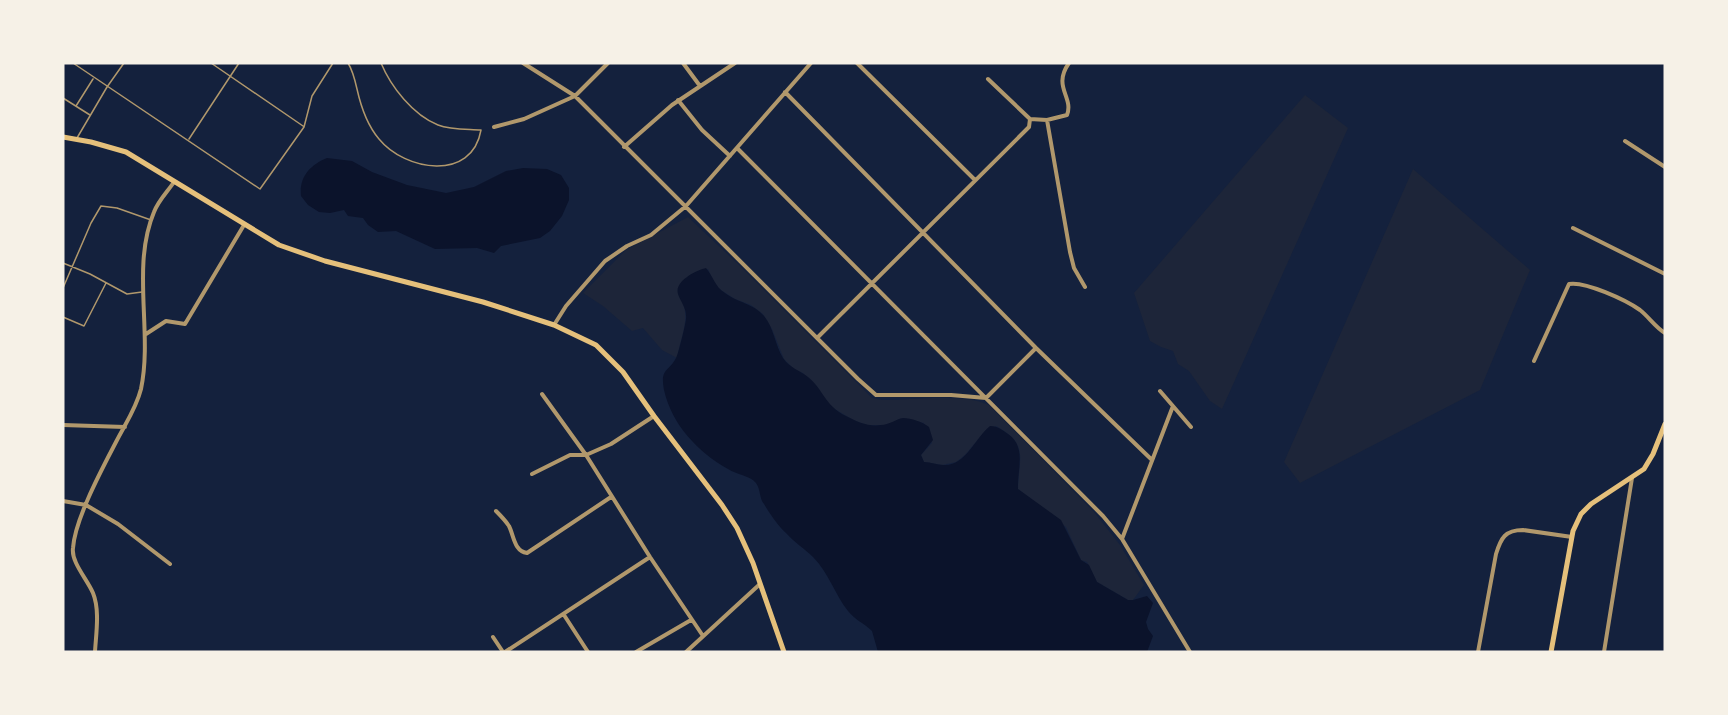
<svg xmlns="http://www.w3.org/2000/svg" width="1728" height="715" viewBox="0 0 1728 715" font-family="'Noto Serif',serif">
	<rect width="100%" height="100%" fill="#14213d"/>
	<path fill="#1d2539" d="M1305 95 1348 128 1222 409 1210 401 1189 371 1178 364 1173 351 1161 347 1150 341 1134 293Z
		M1413 169 1530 270 1480 390 1300 483 1284 462Z
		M688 217 738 264 872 398 882 400C912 400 963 393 989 405L1094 512 1120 545 1144 585 1133 600H1128L1097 582 1087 562 1081 560 1066 527 1018 489C1019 456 1029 445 996 426L986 430 965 455 956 462 942 465 924 462 921 455 932 443 924 423 907 419H900L888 425H867L853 420 830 406 803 373 795 370 784 359 772 329 763 314 751 305 735 299 716 287 708 269C691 272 683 278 678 294 693 315 681 335 677 358L662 350 643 328 632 331 603 306 583 293 626 250Z"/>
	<path fill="#0b132b" d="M327 158 352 161 372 172 407 185 446 193 474 187 506 171 523 168 547 169 561 175 569 188V200L562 216 550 231 540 238 501 246 494 253 477 248 435 249 396 231 378 232 368 225 363 218 348 216 344 210 330 213 319 212 308 205 301 196C299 177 310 165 327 158Z
		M706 268C713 276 715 287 725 293 738 303 753 303 764 316 774 328 775 345 783 358 790 368 799 370 808 377 824 390 824 405 846 416 857 422 869 427 881 425 889 425 896 419 903 418 911 418 923 422 929 427L933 440 921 455 924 462C931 462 937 465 943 465 965 467 976 437 990 426 998 426 1002 430 1008 434 1027 447 1017 470 1018 489L1061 520 1081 560 1089 565 1097 582 1128 600H1133L1147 596 1153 603 1146 622 1148 629 1153 636 1147 652H878L872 631C864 623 855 620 848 611 835 595 829 573 813 557 805 549 794 542 786 533 778 526 770 514 764 504 759 498 761 490 756 483 749 475 737 475 728 469 698 452 672 425 664 390 660 368 668 373 676 358 678 356 686 322 686 319 687 308 681 303 678 294 674 281 697 270 706 268Z"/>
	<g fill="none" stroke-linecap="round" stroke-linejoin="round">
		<path stroke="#b1986c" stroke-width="1.5" d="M73 63 260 189 304 127 312 96 333 63
			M211 63 303 126
			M348 63C353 71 355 80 357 89 361 107 367 125 379 139 405 171 472 182 481 130 467 129 451 130 438 125 413 115 391 87 381 63
			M63 98 90 115
			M76 106 93 79
			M77 138 107 87 124 63
			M189 139 239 63
			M63 263 90 274 127 294 142 292
			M63 288 91 223 101 206 117 208 151 220
			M63 317 84 326 106 283"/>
		<path stroke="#b1986c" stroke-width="4" d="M523 63 575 96 858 379 876 395H951L986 398 1036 348
			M683 63 700 86
			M857 63 975 180
			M988 79 1030 119
			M785 92 1036 348 1152 460
			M678 100 702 130 730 156
			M1047 120 1070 252 1074 268 1085 287
			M494 127 524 119 575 96 608 63
			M1625 141 1665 167
			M624 147 672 105 735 63
			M737 148 1103 516 1122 539 1190 652
			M1573 228 1665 274
			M554 325 566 306 605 261 627 246 651 235 686 206 811 63
			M146 334 166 321 185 324 244 225
			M817 338 1029 127 1030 119 1047 120 1067 115C1074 97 1052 87 1069 63
			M1534 361 1569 284C1585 281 1626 300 1640 310 1649 317 1655 327 1665 333
			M1160 391 1191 427
			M542 394 586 455 650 557 703 636
			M63 425 125 427
			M532 474 570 455H586L611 444 654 416
			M63 501 86 505 118 524 170 564
			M496 511C501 516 505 520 509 526 514 536 514 551 527 553L611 497
			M1122 539 1173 406
			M564 615 588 652
			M493 637 503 652
			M95 652C96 634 100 610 93 593 87 579 71 562 73 548 75 519 102 469 116 442 125 424 136 409 141 389 153 332 131 267 154 212 158 201 168 191 174 182
			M505 652 650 557
			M636 652 691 620
			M686 652 760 584
			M1478 652 1496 554C1501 538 1505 530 1523 530L1572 537
			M1604 652 1632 478"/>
		<path stroke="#e5c07b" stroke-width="5" d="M63 137 91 142 126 152 279 245 325 261 483 302 554 325 596 345 623 372 654 416 722 505 737 528 753 563 784 652
			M1551 652 1573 531 1581 514 1591 504 1644 469 1653 454 1665 424"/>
	</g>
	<rect width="1728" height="715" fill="none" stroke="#f6f1e7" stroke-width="129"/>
</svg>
